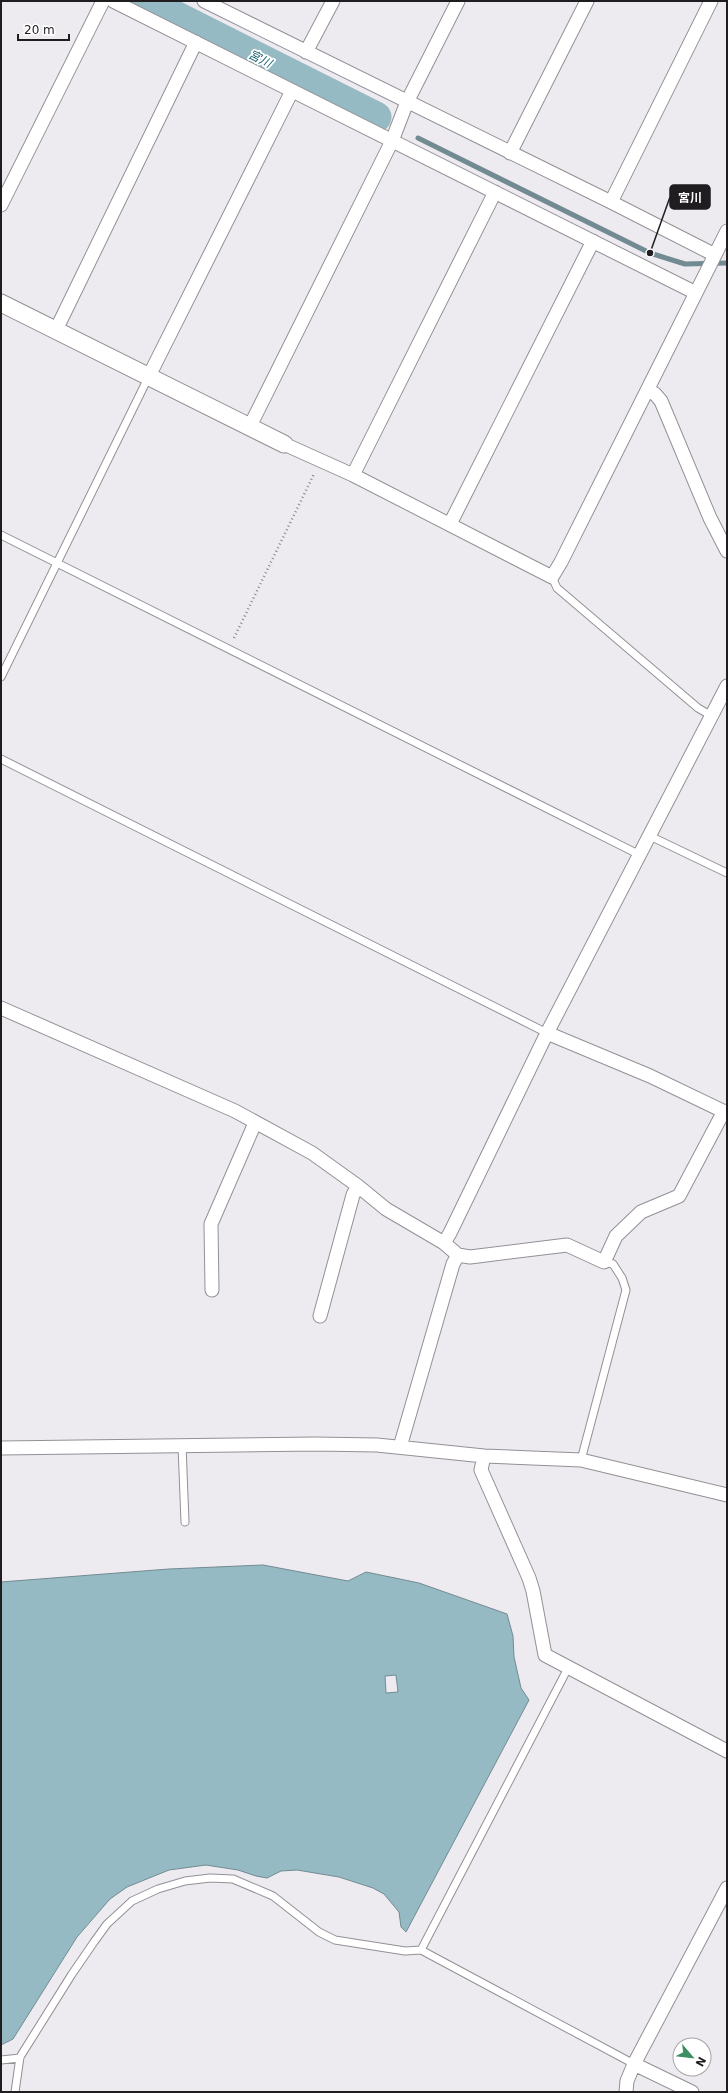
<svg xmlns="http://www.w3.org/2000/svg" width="728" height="2093" viewBox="0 0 728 2093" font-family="'DejaVu Sans','Noto Sans JP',sans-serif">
	<rect width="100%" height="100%" fill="#edeaf0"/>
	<path fill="#96bac3" stroke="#728b92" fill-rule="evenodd" d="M263 1565 348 1581 366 1572 419 1583 507 1614 513 1636 514 1657 521 1688 529 1700 406 1932 401 1927 399 1912 384 1894 373 1888 339 1877 297 1870 281 1871 267 1878 256 1876 238 1870 206 1865 169 1870 127 1887 110 1899 77 1937 13 2039 1 2045V1582L169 1569ZM396 1675 398 1692 386 1693 385 1676Z"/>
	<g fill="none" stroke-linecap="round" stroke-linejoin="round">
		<path stroke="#728b92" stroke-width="5" d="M418 138 650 253 685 264 727 263"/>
		<path stroke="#96bac3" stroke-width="31" d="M145 1 376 117"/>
		<g stroke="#939096" stroke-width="9">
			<path id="service" d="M1 535 640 855
				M552 577 557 588 698 708 710 715
				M1 677 149 376
				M1 759 547 1033
				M650 836 727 873
				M182 1445 185 1522
				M581 1460 626 1290 622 1278 613 1264 604 1262
				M421 1950 568 1668
				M1 2060 20 2058
				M15 2092 20 2057 72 1974 94 1942 107 1924 132 1901 158 1889 185 1881 210 1878 233 1879 273 1896 319 1932 335 1940 405 1951 421 1950 634 2064"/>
		</g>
		<g stroke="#939096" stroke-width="15">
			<path id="minor" d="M113 1 696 293
				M204 1 611 202 715 255
				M306 52 333 1
				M510 153 587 1
				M611 202 711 1
				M1 205 103 1
				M56 330 196 42
				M149 376 292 91
				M648 390 655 394 661 401 710 518 727 551
				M250 426 392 141 407 102 458 1
				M284 444 353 475 552 577 561 562 727 231
				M353 475 495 192
				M450 524 593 241
				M1 1008 235 1111 312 1153 358 1186 386 1209 444 1243 458 1255 470 1257 567 1245 604 1262 616 1236 641 1212 679 1196 724 1111
				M547 1033 650 1076 727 1113
				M444 1243 450 1233 547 1033 727 686
				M212 1290 211 1224 255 1123
				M320 1316 353 1195 358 1186
				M400 1447 453 1264 458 1255
				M1 1448 316 1444 377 1445 484 1456 581 1460 727 1495
				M484 1456 481 1470 529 1578 533 1591 545 1655 727 1751
				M634 2064 692 2092
				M626 2092 627 2081 634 2064 727 1888"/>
		</g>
		<g stroke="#939096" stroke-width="19">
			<path id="tertiary" d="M1 303 284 444"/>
		</g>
		<path stroke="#89868b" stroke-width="2.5" stroke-dasharray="1 3" stroke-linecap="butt" d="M234 638 314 474"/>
		<use href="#service" stroke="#fff" stroke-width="7"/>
		<use href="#minor" stroke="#fff" stroke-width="13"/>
		<use href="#tertiary" stroke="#fff" stroke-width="17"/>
	</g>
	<g text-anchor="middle" stroke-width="3.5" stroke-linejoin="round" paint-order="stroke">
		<g font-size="12" font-style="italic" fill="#1b6170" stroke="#fff">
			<text transform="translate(260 59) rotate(27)" y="4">宮川</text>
		</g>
	</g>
	<path fill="none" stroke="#1f1d20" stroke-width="1.5" d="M650 253L670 197"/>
	<circle fill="#1f1d20" stroke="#fff" stroke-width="1.5" cx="650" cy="253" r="4"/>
	<rect fill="#1f1d20" stroke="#1f1d20" stroke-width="1.5" x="670" y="185" width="40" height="24" rx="4"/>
	<g font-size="12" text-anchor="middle" font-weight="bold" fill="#fff">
		<text x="690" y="202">宮川</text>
	</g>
	<rect width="728" height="2093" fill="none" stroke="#1f1d20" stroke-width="4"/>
	<g transform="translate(692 2057) rotate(118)"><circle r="19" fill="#ffffff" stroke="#a5a5a6"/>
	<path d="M0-3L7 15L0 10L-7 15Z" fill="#3c8f62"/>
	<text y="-6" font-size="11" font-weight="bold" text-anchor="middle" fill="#1f1d20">N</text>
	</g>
	<path d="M18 34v6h51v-6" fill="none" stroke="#1f1d20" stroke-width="2"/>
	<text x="24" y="34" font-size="12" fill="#1f1d20" stroke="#ffffff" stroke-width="3" paint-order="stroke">20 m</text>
</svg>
